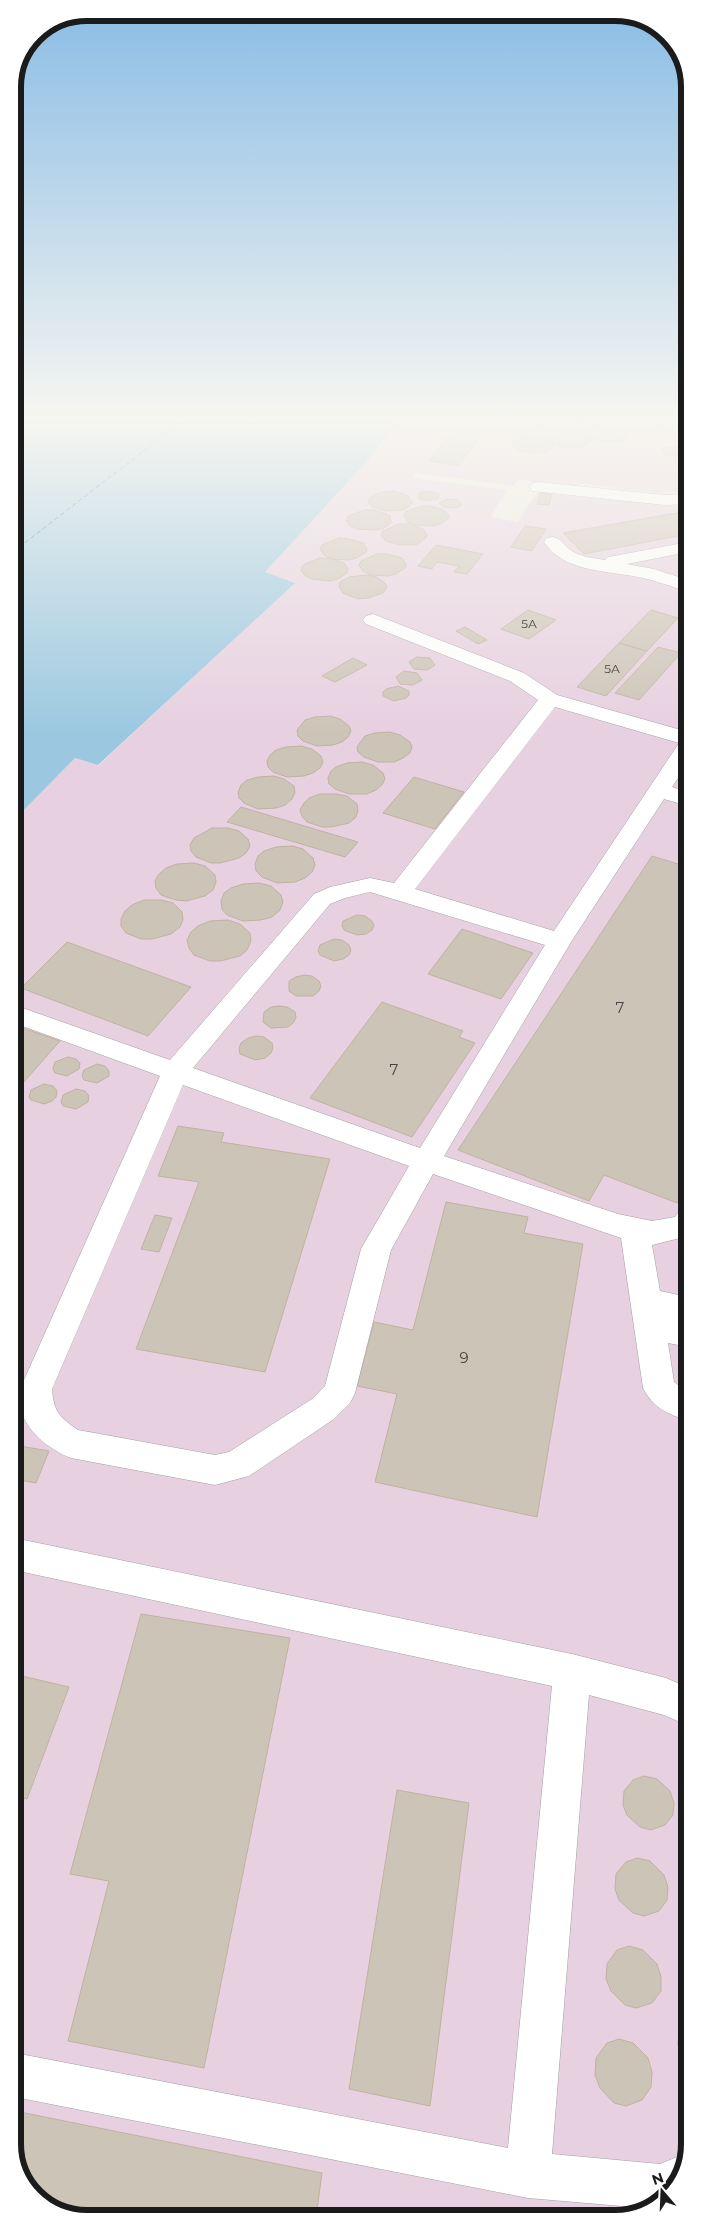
<svg xmlns="http://www.w3.org/2000/svg" width="702" height="2231" viewBox="0 0 702 2231" font-family="Montserrat,sans-serif">
	<rect width="100%" height="100%" fill="#eeeadf"/>
	<path fill="#e7d0e0" d="M397 422H687L688 490 659 493 577 483 575 488 519 479 513 486 415 473 414 478 507 490 490 517 517 522 537 493 688 507 689 2144 674 2189 634 2216 82 2218 38 2200 15 2163 13 821 75 758 99 765 294 583 265 572 367 461Z"/>
	<path fill="#9bc8e0" d="M21 422H397L367 461 265 572 295 583 98 765 75 758 13 821V427Z"/>
	<g fill="none" stroke-linecap="round" stroke-linejoin="round">
		<path stroke="#416cb0" stroke-width="1" stroke-dasharray="4.5 3" stroke-linecap="butt" d="M13 552 181 422"/>
	</g>
	<path fill="#cdc4b8" stroke="#c0b2a0" d="M503 422H532L537 424 538 430 524 436 509 435 497 428 498 424Z
		M535 422H575L573 427 569 429 553 431 539 427Z
		M577 422H609L590 425Z
		M631 422H656L664 425 666 431 660 435 653 437 638 436 625 429 626 425Z
		M609 425 623 428 628 433V436L622 441 606 442 592 438 587 434 588 430 594 426Z
		M454 429 483 433 458 466 429 461Z
		M572 430 586 434 591 439V441L584 446 569 448 555 444 550 440 551 436 557 432Z
		M534 436 549 439 554 444 553 447 546 452 531 453 517 450 512 445 513 441 519 437Z
		M687 446V455L667 456 662 448Z
		M394 491 408 496 412 501V504L403 510 386 511 372 507 368 502 370 498 378 493Z
		M430 491 439 494V497L437 499 426 501 418 498 419 493Z
		M540 493 552 494 549 505 537 504Z
		M447 499 458 500 462 505 455 508 444 507 439 503Z
		M421 506H430L444 510 449 516 448 519 440 524 432 526 415 525 408 522 404 516 405 512Z
		M364 510H374L387 514 390 516 391 523 382 529 374 530 357 529 350 526 346 520 348 516Z
		M682 512 688 516V534L584 554 563 533Z
		M399 524H409L423 529 427 535 426 538 418 544 410 545H400L386 541 381 535 383 531Z
		M525 526 546 529 532 551 511 547Z
		M339 538 349 539 363 543 367 549 366 552 357 558 349 560 331 559 324 555 320 549 322 545Z
		M436 545 483 554 467 574 454 572 459 566 437 562 432 569 418 566Z
		M377 554H387L402 558 406 565 405 568 396 574 388 576 371 575 363 571 359 565 361 561Z
		M320 558H330L344 563 348 569 347 573 338 579 330 581 312 579 305 576 301 570 303 565Z
		M367 575 376 577 385 583 387 587 383 593 368 598 358 599 343 593 339 587 340 582 349 577Z
		M528 610 556 620 529 639 501 629Z
		M651 610 678 618 647 651 619 643Z
		M465 627 487 640 478 644 456 631Z
		M619 643 647 651 606 696 577 687Z
		M658 647 681 653 639 700 615 693Z
		M417 657 430 658 435 665 427 670 414 669 409 662Z
		M353 658 367 665 335 682 322 676Z
		M404 671 417 673 422 680 413 685 400 684 396 677Z
		M398 686 409 691V695L406 698 394 701 383 696V692L386 689Z
		M330 716 340 719 349 726 351 731 348 737 342 742 333 745 317 746 303 741 298 736 297 730 305 720 315 717Z
		M390 732 400 735 410 742 412 747 410 753 403 758 394 762H378L364 757 358 752 357 747 365 736 375 733Z
		M301 746 312 749 321 756 323 762 320 768 313 773 304 776 287 777 273 772 268 767 267 761 270 755 276 750 286 747Z
		M362 762 373 765 383 773 385 779 382 785 376 790 367 794H349L335 789 329 784 328 778 331 771 336 767 347 763Z
		M274 776 284 779 294 786 295 793 292 799 285 805 276 808 258 809 244 803 239 798 238 792 241 785 247 780 258 777Z
		M414 777 464 792 435 829 383 813Z
		M320 794H336L347 796 357 804 358 811 356 817 349 823 331 827H322L307 822 302 816 300 810 304 803 309 798Z
		M241 807 358 842 345 857 227 822Z
		M212 828H228L239 831 248 839 250 846 246 853 239 858 220 863H211L196 857 191 851 190 845 194 838Z
		M292 846 303 849 313 858 315 865 312 872 305 878 295 882 277 883 262 877 256 871 255 864 258 856 264 851 276 847Z
		M652 856 688 867V1180L677 1203 604 1175 589 1201 458 1150Z
		M194 863 205 866 215 875 216 882 213 890 205 896 186 901 176 900 161 895 156 888 155 881 159 874 166 868 177 864Z
		M259 883 271 886 281 895 283 902 280 910 272 917 261 920 243 921 227 915 222 909 221 901 224 893 231 888 243 884Z
		M144 900H161L173 903 182 912 183 920 180 927 171 934 152 939H141L126 933 121 926V919L125 911 132 905Z
		M357 915 365 916 372 921 374 925 372 930 366 934 357 935 344 930 342 926 343 921Z
		M228 920 240 924 250 933 251 941 247 950 240 956 220 961H210L194 955 189 948 187 940 191 932 198 926 210 921Z
		M462 929 533 953 501 999 428 974Z
		M334 939 342 940 349 945 351 950 349 955 343 959 334 961 320 955 318 951 320 945Z
		M67 942 191 987 148 1036 21 988Z
		M304 975 312 976 319 981 321 986 319 991 313 996H296L289 991V981L296 977Z
		M382 1002 463 1031 459 1037 475 1043 412 1137 310 1098Z
		M279 1006 287 1007 295 1012 296 1017 294 1022 288 1027 271 1028 263 1022 264 1012 271 1007Z
		M14 1025 60 1041 14 1093Z
		M256 1036 264 1037 272 1043 273 1048 271 1053 265 1058 255 1060 240 1054 239 1049 241 1043 248 1038Z
		M68 1057 76 1059 80 1063 79 1069 67 1076 55 1073 53 1069 55 1062Z
		M97 1064 105 1066 109 1071V1076L97 1083 84 1080 82 1076 84 1070Z
		M44 1084 53 1086 57 1091 56 1097 52 1101 44 1104 31 1100 29 1097 31 1090Z
		M76 1089 85 1091 89 1096 88 1102 76 1109 63 1106 61 1102 63 1095Z
		M178 1126 224 1133 221 1142 330 1159 265 1372 136 1349 199 1182 158 1176Z
		M446 1202 528 1217 524 1233 583 1244 537 1517 375 1482 397 1394 357 1386 374 1322 413 1330Z
		M155 1215 172 1218 159 1252 141 1249Z
		M14 1445 49 1451 36 1483 14 1479Z
		M141 1614 290 1638 204 2068 68 2041 109 1881 70 1874Z
		M22 1676 69 1687 27 1799 15 1796 14 1694Z
		M644 1776 657 1779 670 1791 674 1803 673 1815 665 1825 651 1830 640 1827 627 1815 623 1805 624 1791 633 1780Z
		M397 1790 469 1803 430 2106 349 2089Z
		M637 1858 650 1861 664 1875 668 1887 667 1900 659 1911 644 1916 633 1913 619 1900 615 1889 616 1874 626 1862Z
		M689 1927V1961L684 1949V1933Z
		M629 1946 643 1950 657 1964 661 1977V1991L652 2003 636 2008 625 2005 611 1991 606 1979 607 1964 617 1950Z
		M688 2014H689V2064L683 2058 678 2045 679 2028Z
		M619 2039 633 2043 648 2058 652 2072 651 2087 642 2100 626 2106 614 2103 600 2088 595 2075 596 2058 607 2043Z
		M15 2111 322 2173 316 2217 82 2218 38 2200 15 2163Z"/>
	<g fill="none" stroke-linecap="round" stroke-linejoin="round">
		<g stroke="#a2a2a2" stroke-width="1">
			<path id="minor" d="M538 482 665 495 688 494V504L665 505 532 491 530 487 532 483Z
				M553 537C561 539 563 544 569 549 579 557 593 558 605 560L608 557 614 556 688 542V552L627 564 654 569 688 580V591C673 588 658 581 643 578 609 570 566 574 544 542L547 538Z
				M373 614 524 673 557 695 688 732V763L672 787 688 792V806L664 799 571 942 444 1156 618 1214 652 1221 675 1217 678 1213 688 1210V1236L652 1245 660 1291 688 1297 689 1347 668 1343 674 1382 689 1393V1421C668 1414 653 1408 643 1388L621 1238 433 1174 391 1250 355 1393 350 1403 334 1419 249 1476 215 1485 71 1458C51 1450 29 1434 22 1413 20 1406 21 1397 20 1389L160 1076 14 1023V1005L170 1060 314 894 330 887 370 878 394 883 538 700 510 681 366 624 363 620 366 616ZM555 707 679 743 554 931 415 889ZM370 892 545 945 420 1148 193 1068 330 904 345 898ZM183 1085 409 1166 361 1249 325 1386 312 1399 229 1452 215 1455 78 1430C59 1417 54 1412 52 1389Z
				M14 1538 572 1654 666 1678 689 1688V1726L664 1715 589 1695 552 2154 660 2164 677 2157 684 2160 674 2189 645 2208 528 2198 15 2097V2053L508 2148 552 1686 14 1570Z"/>
		</g>
		<use href="#minor" fill="#fff" fill-rule="evenodd"/>
	</g>
	<linearGradient id="sky" x2="0" y2="1"><stop stop-color="#89bce5"/><stop offset="0.57" stop-color="#f7f6f1"/><stop offset="1" stop-color="#f7f6f1" stop-opacity="0"/></linearGradient>
	<rect width="702" height="734" fill="url(#sky)"/>
	<g text-anchor="middle" stroke-width="4.5" stroke-linejoin="round" paint-order="stroke">
		<g font-size="12" fill="#484542">
			<text x="529" y="628">5А</text>
			<text x="612" y="673">5А</text>
		</g>
		<g font-size="15" fill="#484542">
			<text x="620" y="1013">7</text>
			<text x="394" y="1075">7</text>
			<text x="464" y="1363">9</text>
		</g>
	</g>
	<path d="M0 0H702V2231H0ZM87 21H615A66 66 0 0 1 681 87V2144A66 66 0 0 1 615 2210H87A66 66 0 0 1 21 2144V87A66 66 0 0 1 87 21Z" fill="#fff" fill-rule="evenodd"/>
	<path fill="none" stroke="#1b1b1b" stroke-width="6" d="M87 21H615A66 66 0 0 1 681 87V2144A66 66 0 0 1 615 2210H87A66 66 0 0 1 21 2144V87A66 66 0 0 1 87 21Z"/>
	<g transform="translate(662 2191) rotate(341)" stroke="#ffffff" stroke-width="4" paint-order="stroke">
	<path d="M0-4L9 19L0 12L-9 19Z" fill="#1b1b1b"/>
	<text y="-8" font-size="14" font-weight="bold" text-anchor="middle" fill="#1b1b1b">N</text>
	</g>
</svg>
